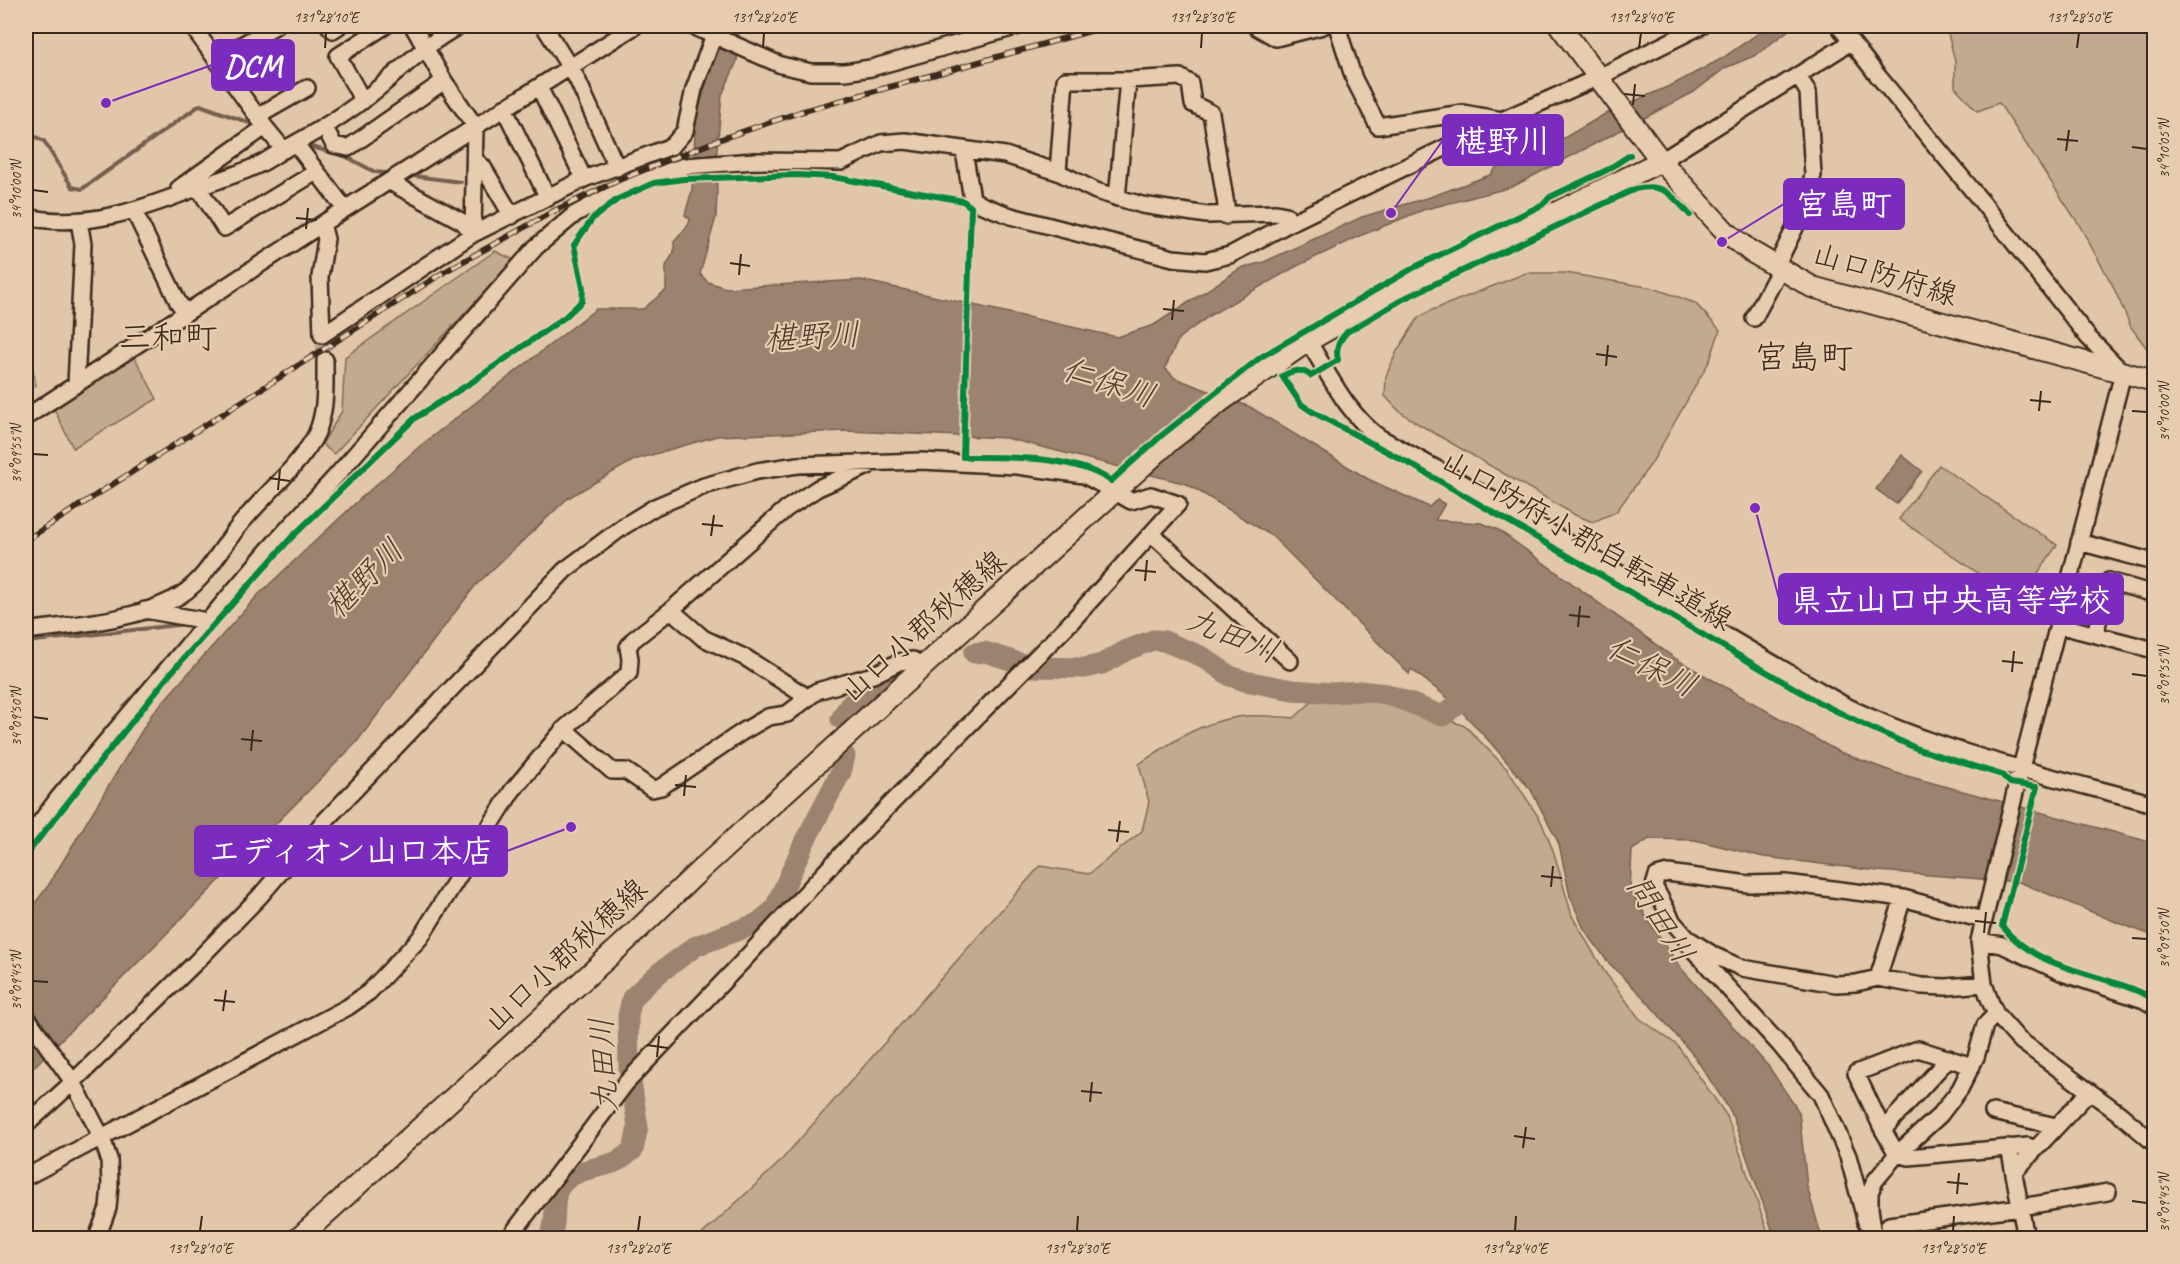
<svg xmlns="http://www.w3.org/2000/svg" width="2180" height="1264" viewBox="0 0 2180 1264" font-family="Caveat,'Klee One',sans-serif">
	<rect width="100%" height="100%" fill="#e1c6a9"/>
	<filter id="ink" filterUnits="userSpaceOnUse"><feTurbulence type="fractalNoise" baseFrequency=".0167" numOctaves="2"/><feDisplacementMap in="SourceGraphic" scale="12" xChannelSelector="R" yChannelSelector="G"/><feConvolveMatrix kernelMatrix="1 2 1 2 8 2 1 2 1" color-interpolation-filters="sRGB"/></filter>
	<g filter="url(#ink)">
		<path fill="#c3a990" stroke="#7f6a57" stroke-width="1.5" d="M1946 26H2154V358L2131 327 2112 284 2078 223 1999 103 1977 111 1955 87V61Z
			M495 251 514 260 334 454 322 444 342 411 345 357Z
			M1526 273H1566L1653 288 1695 303 1720 330 1710 360 1651 464 1616 512 1593 522 1575 515 1417 423 1399 411 1385 396 1386 376 1397 351 1418 318 1430 311Z
			M134 356 157 399 73 448 54 409Z
			M33 370 36 385 26 392V372Z
			M1939 465 2057 545 2019 601 1899 519Z
			M1382 697 1465 726 1508 770 1541 821 1554 853 1572 916 1604 971 1639 1018 1677 1045 1727 1116 1770 1238H698L778 1164 1040 866 1089 874 1142 831 1149 802 1139 764C1172 742 1198 723 1238 717 1256 714 1276 717 1294 718L1314 700Z"/>
		<path fill="#9b836f" stroke="#755f4f" stroke-width="1.5" d="M731 26H745L739 32 737 61 722 95 716 160 717 194 716 217 700 274 708 282 726 288 861 280 1117 337 1154 325 1241 268 1264 262 1362 217 1430 197 1490 175 1500 163 1566 137 1605 114 1674 84 1721 59 1769 26H1794L1756 55 1725 68 1694 92 1512 187 1423 210 1362 235 1297 266 1212 314 1179 338 1165 368 1175 378 1250 407 1368 479 1429 507 1437 500 1445 504 1435 520 1481 523 1497 529 1676 659 1837 751 1896 773 2154 843V936L2121 924 2019 882 1878 871 1764 857 1695 840 1649 839 1632 850 1630 890 1650 923 1680 967 1769 1067 1799 1112 1807 1187 1822 1238H1775L1731 1112 1695 1057 1643 997 1608 962 1584 929 1570 896 1559 844 1531 790 1489 741 1454 703 1411 669 1409 674 1272 536 1187 484 1006 438 847 431 717 436 634 460 568 498 475 586 356 743 26 1075V915L48 886 152 714 258 595 361 498 420 446 596 309H643L666 290V266L674 252V242L689 224 690 219 685 215 692 190 696 117 716 52Z
			M1902 455 1922 471 1896 504 1876 489Z"/>
		<g fill="none" stroke-linecap="round" stroke-linejoin="round">
			<path stroke="#755f4f" stroke-width="4" d="M26 138 36 137 44 141 72 187 82 189 200 105 258 126
				M304 145 345 156 375 172 393 174
				M406 175 461 182
				M26 642 186 624"/>
			<path stroke="#9b836f" stroke-width="21" d="M974 653 985 652 1032 667 1085 668 1102 664 1127 650 1153 640 1164 641 1203 657 1230 676 1245 681 1292 690 1333 693 1360 691 1387 694 1443 716 1457 704 1480 691
				M841 719C851 698 871 686 891 675
				M549 1238C559 1223 551 1202 559 1188 570 1170 595 1169 613 1163 621 1160 627 1155 633 1150L638 1127 629 1069 628 1016 632 998 659 973 696 946 758 923 774 910 805 841 841 772 845 756"/>
			<path stroke="#c0a78d" stroke-width="15" stroke-dasharray="15 8" stroke-linecap="butt" d="M322 335 325 360"/>
			<g stroke="#3b2a1e" stroke-width="20">
				<path id="minor" d="M192 26 265 127 284 150
					M329 26 333 30 339 26
					M544 26 577 79 617 168
					M692 26 781 65 811 72H845L871 68 1019 26
					M1255 26 1276 38 1323 26
					M1337 26 1354 79 1378 126 1463 113 1502 120
					M1839 26 1874 71 1982 202 2088 337 2123 373 2021 768 1979 941 1984 984 1990 1001 1996 1014 2018 1039 2120 1114 2154 1143
					M217 59 275 26
					M539 87 584 179
					M363 101 338 56 385 26
					M504 108 548 198
					M258 116 307 88
					M324 126 334 145 348 148 444 81
					M296 144 345 209
					M964 151 972 199 982 205 1011 216 1173 258 1205 261 1230 255 1290 223 1502 120 1599 77 1701 26
					M475 160 483 167 512 216
					M1661 161 1851 42
					M1058 172 1065 80H1128L1180 77 1190 83 1193 104 1211 113 1226 205V216
					M390 182 463 222 473 234 584 179 672 146 685 131 694 89 714 35 722 26
					M198 187 224 228 316 172
					M179 188 265 127
					M1117 198 1128 80
					M134 211 178 302 185 312
					M26 217C87 229 137 211 194 189 215 181 237 175 258 165 267 161 276 154 285 149 311 135 338 119 362 101 397 75 420 47 459 26
					M1776 267 1804 209 1813 175 1808 92 1798 76
					M1754 318 1780 269
					M322 335 473 234 475 126 444 81 413 26
					M322 335 320 277 326 239 322 224
					M1308 341C1329 374 1347 414 1379 437L1506 507 1844 705C1942 753 2050 776 2154 804
					M76 384 83 244 79 221
					M26 417 345 209 635 26
					M1152 534 1290 661
					M2079 542 2154 562
					M145 610 207 621
					M671 610 703 638 746 658 807 697
					M2058 625 2154 650
					M26 631C74 624 128 622 172 600 203 585 218 552 238 527 261 498 294 471 313 440 327 417 325 386 325 360
					M2095 634 2109 581 2154 594
					M564 729 612 771H626L652 789 661 787 742 732 768 717 787 714 817 691 873 675 899 662 913 660 922 667
					M26 841 59 797 269 549 337 475 536 247 575 214 637 181 685 166 755 161 841 162 881 143 905 141 1005 155 1058 172 1096 191 1142 205 1207 215 1276 213 1286 215 1290 223
					M1983 920 1903 898 1786 883 1748 884 1668 873 1657 876 1654 886 1673 922 1687 938 1715 956 1742 968 1836 984 1856 983 1878 978 1922 986 1946 987 1984 984
					M1979 941 2002 945 2065 974 2144 1000 2154 1006
					M1687 943 1779 1044 1821 1095 1848 1156 1866 1222 1871 1221
					M1878 978 1903 898
					M26 1016 73 1082 102 1138 109 1159 110 1185 108 1208 97 1238
					M1972 1066 1918 1049 1856 1073 1883 1130 1897 1154 1909 1157 2028 1146 2035 1150
					M1993 1112 2056 1126
					M26 1125 73 1082 195 963 260 896 320 826 565 570 624 526 655 507 704 486 757 471 798 465 921 461 1017 466 1084 475 1131 501 1151 495 1178 504 1071 622 850 845 741 963 626 1083 509 1238
					M1883 1130 1949 1058
					M2009 1147 2026 1238
					M2015 1171 2089 1092
					M26 1177 348 1007 369 992 420 938 512 791 564 729 629 673 630 659 628 647 633 640 671 610 786 509 818 488 868 466
					M1874 1238 1870 1208V1192L1875 1181 1897 1154 1940 1115 1960 1089 1976 1057 1985 1025 1996 1014
					M1892 1238 1889 1225 2021 1207 2108 1192"/>
			</g>
			<g stroke="#3b2a1e" stroke-width="24">
				<path id="major" d="M1560 26 1661 161 1726 232 1750 251 1812 287 2154 381
					M299 1238 626 941 697 873 1171 440 1221 401 1308 341 1392 293 1661 161"/>
			</g>
			<use href="#minor" stroke="#e8ccaf" stroke-width="15"/>
			<use href="#major" stroke="#e8ccaf" stroke-width="20"/>
			<g stroke="#3b2a1e" stroke-width="6">
				<path id="rail" d="M26 540 444 272 552 212 619 180 721 139 800 112 1108 26"/>
			</g>
			<use href="#rail" stroke="#e8ccaf" stroke-width="4" stroke-dasharray="11" stroke-linecap="butt"/>
			<g stroke="#e8ccaf" stroke-width="10">
				<path id="cycleway" d="M1690 215C1672 195 1663 182 1635 189L1405 298 1347 332C1339 341 1335 348 1338 360L1311 376C1301 367 1293 371 1282 376L1301 404 1311 411 1412 465 1820 703 1871 728 1918 749 2002 775 2010 783 2037 787 2002 926C2039 973 2106 972 2154 999
					M26 855 170 674 290 539 415 418 472 382 565 317 582 301 583 288 574 245 593 218 618 199 654 183 684 179 796 175 833 177 963 201 971 207 963 457C1009 457 1072 455 1111 481L1162 435 1261 357 1415 267 1542 205 1550 197 1607 170 1630 155"/>
			</g>
			<use href="#cycleway" stroke="#00873e" stroke-width="6"/>
		</g>
	</g>
	<path fill="none" stroke="#3b2a1e" stroke-width="2" d="M325 48 326 33M763 48 764 33M1201 48 1202 33M1639 48 1641 33M2077 48 2079 33M1624 94 1645 96M1633 105 1635 84M2057 139 2078 141M2132 147 2147 149M2066 151 2069 130M33 190 48 192M296 218 317 220M306 229 308 208M730 263 750 266M739 275 741 254M1163 309 1184 311M1172 320 1174 300M1596 354 1617 357M1606 366 1608 345M2030 400 2051 402M2039 411 2041 391M2132 411 2147 412M33 454 48 455M269 478 290 481M278 490 280 469M702 524 723 526M711 536 714 515M1135 570 1156 572M1145 581 1147 560M1569 615 1590 617M1578 627 1580 606M2002 661 2023 663M2012 672 2014 651M2132 674 2147 676M33 717 48 719M241 739 262 741M251 751 253 730M675 785 696 787M684 796 686 775M1108 830 1129 832M1117 842 1120 821M1541 876 1562 878M1551 887 1553 866M1975 921 1996 923M1984 933 1986 912M2132 938 2147 939M33 981 48 982M214 1000 235 1002M223 1011 226 990M647 1045 668 1048M657 1057 659 1036M1081 1091 1102 1093M1090 1102 1092 1082M1514 1136 1535 1139M1523 1148 1526 1127M1947 1182 1968 1184M1957 1194 1959 1173M2132 1201 2147 1203M200 1231 202 1216M638 1231 640 1216M1077 1231 1078 1216M1515 1231 1516 1216M1953 1231 1954 1216"/>
	<g text-anchor="middle" stroke-width="4.5" stroke-linejoin="round" paint-order="stroke">
		<g font-size="30" fill="#3b2a1e" stroke="#e8ccaf">
			<text transform="translate(1885 274) rotate(17)" y="10">山口防府線</text>
			<text transform="translate(1587 540) rotate(30)" y="10">山口防府小郡自転車道線</text>
			<text transform="translate(923 626) rotate(-42)" y="10">山口小郡秋穂線</text>
			<text transform="translate(565 955) rotate(-43)" y="10">山口小郡秋穂線</text>
		</g>
		<g font-size="32" font-style="italic" fill="#4e3c2e" stroke="#e8ccaf">
			<text transform="translate(812 336) rotate(-3)" y="11">椹野川</text>
			<text transform="translate(1109 382) rotate(18)" y="11">仁保川</text>
			<text transform="translate(364 578) rotate(-45)" y="11">椹野川</text>
			<text transform="translate(1233 635) rotate(22)" y="11">九田川</text>
			<text transform="translate(1652 666) rotate(27)" y="11">仁保川</text>
			<text transform="translate(1661 919) rotate(58)" y="11">問田川</text>
			<text transform="translate(603 1065) rotate(-93)" y="11">九田川</text>
		</g>
		<g font-size="33" fill="#3b2a1e" stroke="#e8ccaf">
			<text x="168" y="348">三和町</text>
			<text x="1804" y="368">宮島町</text>
		</g>
	</g>
	<path fill="none" stroke="#7b2cbf" stroke-width="2" d="M106 103L212 65M1391 213L1443 140M1722 242L1784 204M1755 508L1779 599M571 827L507 851"/>
	<g fill="#7b2cbf" stroke="#e8ccaf" stroke-width="2">
		<circle cx="106" cy="103" r="6"/>
		<circle cx="1391" cy="213" r="6"/>
		<circle cx="1722" cy="242" r="6"/>
		<circle cx="1755" cy="508" r="6"/>
		<circle cx="571" cy="827" r="6"/>
	</g>
	<g fill="#7b2cbf" stroke="#7b2cbf" stroke-width="2">
		<rect x="212" y="40" width="82" height="50" rx="6"/>
		<rect x="1443" y="115" width="120" height="50" rx="6"/>
		<rect x="1784" y="179" width="120" height="50" rx="6"/>
		<rect x="1779" y="574" width="344" height="50" rx="6"/>
		<rect x="195" y="826" width="312" height="50" rx="6"/>
	</g>
	<g font-size="32" text-anchor="middle" font-weight="bold" fill="#fff">
		<text x="253" y="76">DCM</text>
		<text x="1503" y="152">椹野川</text>
		<text x="1844" y="215">宮島町</text>
		<text x="1951" y="611">県立山口中央高等学校</text>
		<text x="351" y="862">エディオン山口本店</text>
	</g>
	<rect width="2180" height="1264" fill="none" stroke="#e8ccaf" stroke-width="66"/>
	<rect x="33" y="33" width="2114" height="1198" fill="none" stroke="#3b2a1e" stroke-width="2"/>
	<g font-size="15" text-anchor="middle" fill="#3b2a1e">
		<text x="326" y="22">131°28'10"E</text>
		<text x="764" y="22">131°28'20"E</text>
		<text x="1202" y="22">131°28'30"E</text>
		<text x="1641" y="22">131°28'40"E</text>
		<text x="2079" y="22">131°28'50"E</text>
		<text transform="translate(2164 149) rotate(-90)" y="5">34°10'05"N</text>
		<text transform="translate(16 190) rotate(-90)" y="5">34°10'00"N</text>
		<text transform="translate(2164 412) rotate(-90)" y="5">34°10'00"N</text>
		<text transform="translate(16 454) rotate(-90)" y="5">34°09'55"N</text>
		<text transform="translate(2164 676) rotate(-90)" y="5">34°09'55"N</text>
		<text transform="translate(16 717) rotate(-90)" y="5">34°09'50"N</text>
		<text transform="translate(2164 939) rotate(-90)" y="5">34°09'50"N</text>
		<text transform="translate(16 981) rotate(-90)" y="5">34°09'45"N</text>
		<text transform="translate(2164 1203) rotate(-90)" y="5">34°09'45"N</text>
		<text x="200" y="1253">131°28'10"E</text>
		<text x="638" y="1253">131°28'20"E</text>
		<text x="1077" y="1253">131°28'30"E</text>
		<text x="1515" y="1253">131°28'40"E</text>
		<text x="1953" y="1253">131°28'50"E</text>
	</g>
</svg>
